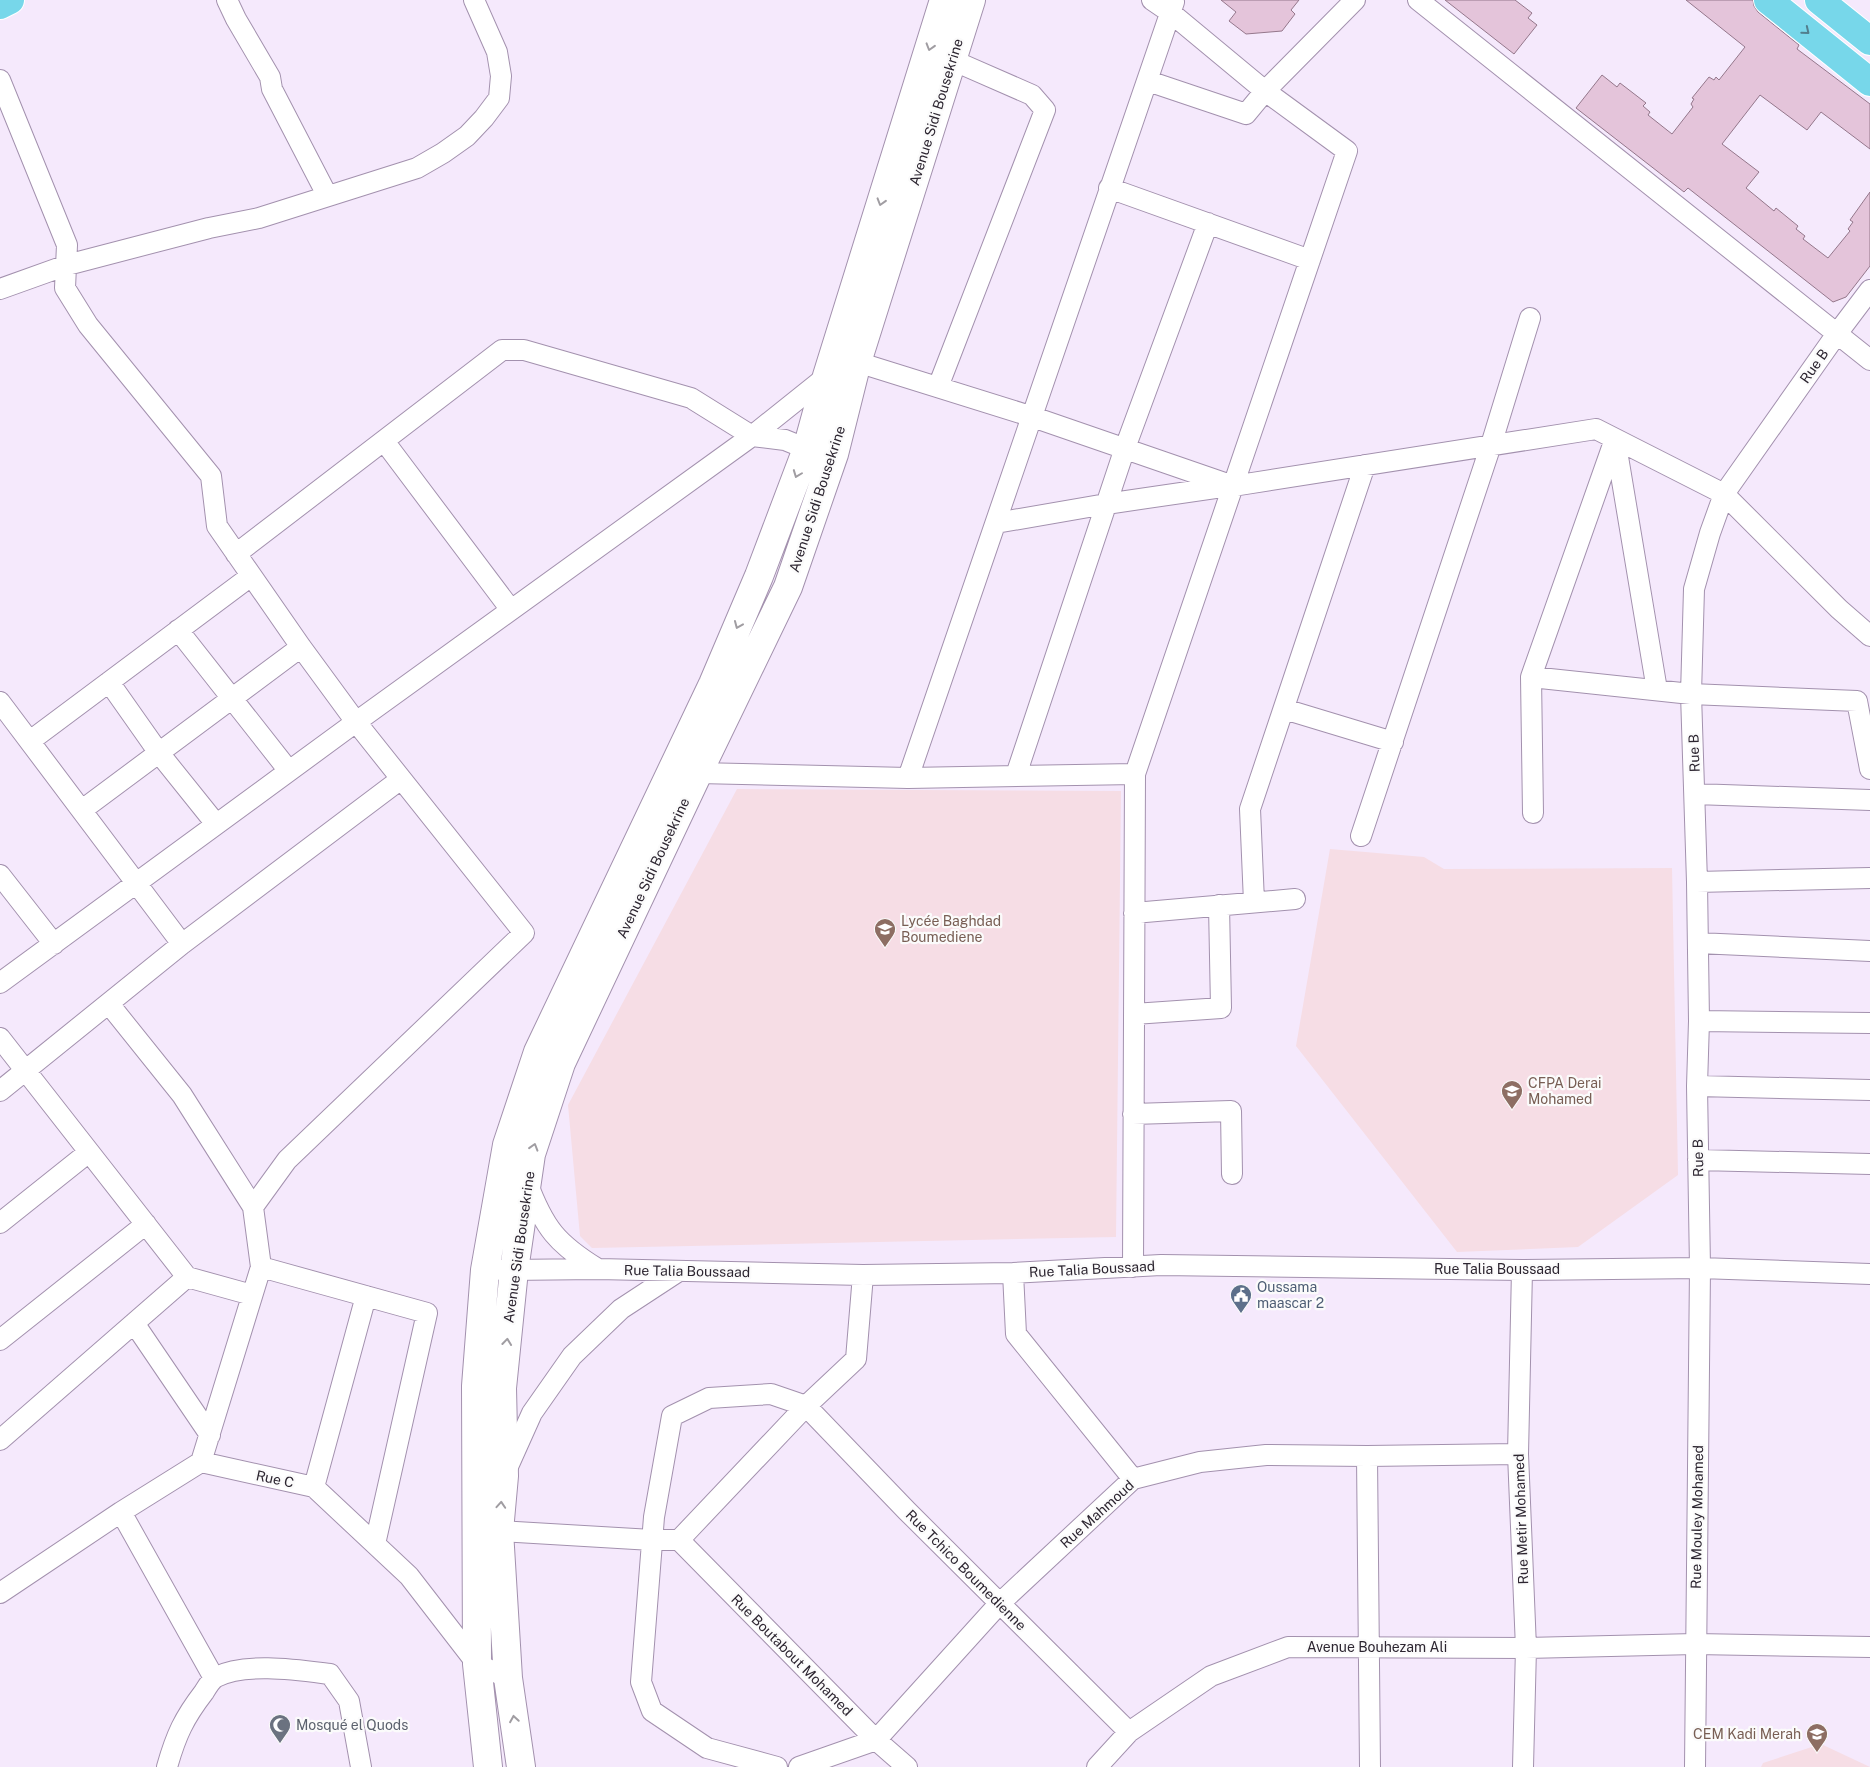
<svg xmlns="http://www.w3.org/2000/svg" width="1870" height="1767" viewBox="0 0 1870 1767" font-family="'Public Sans',sans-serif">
	<rect width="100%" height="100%" fill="#f5e9fc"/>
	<path fill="#f6dde5" d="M737 789 1121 791 1116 1237 592 1248 580 1236 568 1105Z
		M1330 849 1424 857 1444 869 1672 868 1678 1175 1578 1247 1457 1252 1296 1046Z
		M1821 1744 1870 1767H1761L1763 1763Z"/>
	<path fill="#e4c4da" stroke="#94778b" d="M1221 0H1299L1291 10 1295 14 1282 31 1246 34 1229 21 1236 12Z
		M1445 0H1515L1532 13 1528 18 1537 25 1514 54Z
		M1686 0H1753L1754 6 1758 12 1799 45 1797 49 1870 104V149L1821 112 1807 130 1760 95 1722 144 1759 172 1746 188 1774 211 1776 208 1798 226 1796 229 1805 236 1803 239 1828 258 1850 231 1848 229 1853 222 1850 220 1870 192V266L1846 297 1833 302 1688 188 1684 192 1576 108 1602 75 1617 87 1620 83 1646 103 1643 106 1650 112 1648 115 1672 134 1693 107 1691 104 1694 99 1692 98 1709 77 1714 80 1716 77 1719 80 1745 47Z"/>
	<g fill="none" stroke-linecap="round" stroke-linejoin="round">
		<g stroke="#a391ae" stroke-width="22">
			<path id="street" d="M227 0 236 19 270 77 272 89 327 195
				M1418 0 1870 360
				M0 80 67 245 65 288 88 325 211 476 217 526 301 647 356 722 524 933 287 1160 253 1207 261 1267
				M1148 81 1246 114 1265 91 1355 0
				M1109 188 1310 260
				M0 289 67 265 209 228 259 218 417 168 443 153 467 136 484 118 499 98 501 76 497 52 474 0
				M938 387 1045 110 1032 95 952 60
				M384 441 511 610
				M996 523 1106 504 1229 486
				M236 554 502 350H524L691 398 752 436 785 440 807 449
				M178 630 289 771
				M1531 677 1691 694 1857 701 1870 769
				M109 682 159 753 216 824
				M0 702 182 944
				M1284 709 1393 742
				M30 741 251 576
				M698 773 908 778 1135 774
				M1016 775 1125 448 1208 223
				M908 778 1174 2
				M1695 794 1870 800
				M82 810 301 647
				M1533 813 1531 677 1615 439 1657 690
				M1361 836 1491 445 1530 318
				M0 875 54 944
				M1697 882 1870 878
				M1254 902 1250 809 1365 465
				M1134 913 1295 899
				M1698 943 1870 951
				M0 983 356 722 752 436 827 376 857 362 1030 416 1233 486 1596 429 1724 494 1839 609 1870 636
				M109 1004 182 1095 253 1207
				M1134 1014 1221 1008 1219 905
				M1699 1021 1870 1023
				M0 1038 187 1277 252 1295
				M1697 1086 1870 1090
				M0 1091 182 944 401 779
				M1133 1114 1231 1111 1232 1174
				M1698 1160 1870 1164
				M527 1182C544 1228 557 1244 598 1269
				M0 1223 89 1152
				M1133 1267 1135 774 1347 151 1265 91 1171 13 1152 0
				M500 1270 598 1269 863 1275 1013 1273 1161 1265 1522 1270 1700 1268 1870 1274
				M1522 1270 1518 1454 1526 1648 1523 1767
				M1013 1273 1016 1334 1133 1479
				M134 1323 210 1435
				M0 1340 146 1224
				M0 1440 187 1277
				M1367 1456 1370 1767
				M201 1462 261 1267 427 1313 375 1544
				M506 1471 532 1413 572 1356 621 1309 679 1271
				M314 1487 366 1296
				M121 1512 214 1678
				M499 1531 652 1540H679L806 1406 856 1359 863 1275
				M679 1540 876 1740 907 1767
				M0 1593 121 1512 201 1462 314 1487 409 1576 477 1664 508 1678
				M167 1767C176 1735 184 1718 204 1692 207 1687 211 1680 216 1677 245 1662 298 1670 330 1674L349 1701 361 1767
				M777 1767 707 1748 652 1711 641 1682 654 1517 672 1416 709 1398 771 1394 806 1406 907 1511 1129 1732
				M799 1767 876 1740 999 1604 1133 1479 1200 1462 1266 1455 1367 1456 1518 1454
				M1097 1767 1129 1732 1211 1676 1288 1647 1526 1648 1695 1644 1870 1647
				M1695 1767 1700 1268 1697 1086 1699 1021 1697 882 1691 694 1694 589 1710 533 1724 494 1836 335 1870 290"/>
		</g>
		<g stroke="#a391ae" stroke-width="30">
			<path id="secondary" d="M488 1767 477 1664 476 1386 485 1270 507 1145 538 1052 713 684 759 576 807 449 827 376 944 0
				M521 1767 508 1678 499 1531 504 1476 502 1388 514 1270 531 1154 561 1063 698 773 788 587 834 454 857 362 971 0"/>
		</g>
		<g stroke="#fff" stroke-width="30">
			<path id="primary" d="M1768 0 1870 82
				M1819 0 1870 41
				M0 5 10 0"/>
		</g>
		<use href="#street" stroke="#fff" stroke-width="20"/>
		<use href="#secondary" stroke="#fff" stroke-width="28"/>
		<use href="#primary" stroke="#77d7ea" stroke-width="28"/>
	</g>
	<defs><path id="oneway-chevron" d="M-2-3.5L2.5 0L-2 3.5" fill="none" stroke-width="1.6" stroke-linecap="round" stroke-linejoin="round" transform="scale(1.25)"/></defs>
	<use stroke="#527e8d" href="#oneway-chevron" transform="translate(1806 31) rotate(39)"/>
	<g stroke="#a09da2">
		<use href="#oneway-chevron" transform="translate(930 47) rotate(107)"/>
		<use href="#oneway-chevron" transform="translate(881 202) rotate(107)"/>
		<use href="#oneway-chevron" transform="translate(797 474) rotate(111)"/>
		<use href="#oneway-chevron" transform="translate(738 625) rotate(113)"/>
		<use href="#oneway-chevron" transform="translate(534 1147) rotate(-73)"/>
		<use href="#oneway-chevron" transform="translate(507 1342) rotate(-84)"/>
		<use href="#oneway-chevron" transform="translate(501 1505) rotate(-86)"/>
		<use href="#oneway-chevron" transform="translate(514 1719) rotate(-99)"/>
	</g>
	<defs>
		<g id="school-pin" transform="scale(1.125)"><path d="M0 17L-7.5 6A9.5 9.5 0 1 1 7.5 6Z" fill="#8d6e63" stroke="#fbfbfb"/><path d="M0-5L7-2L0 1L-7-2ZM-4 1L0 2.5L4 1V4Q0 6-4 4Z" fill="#fff"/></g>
		<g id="university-pin" transform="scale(1.125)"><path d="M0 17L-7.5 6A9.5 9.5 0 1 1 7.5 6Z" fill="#8d6e63" stroke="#fbfbfb"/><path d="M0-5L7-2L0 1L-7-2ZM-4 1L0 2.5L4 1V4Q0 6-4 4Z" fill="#fff"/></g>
		<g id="civic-pin" transform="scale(1.125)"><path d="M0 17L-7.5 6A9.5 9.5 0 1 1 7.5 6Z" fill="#5c6f8a" stroke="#fbfbfb"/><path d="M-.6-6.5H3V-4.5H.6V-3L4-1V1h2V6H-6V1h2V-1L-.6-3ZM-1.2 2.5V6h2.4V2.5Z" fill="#fff"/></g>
		<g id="mosque-pin" transform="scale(1.125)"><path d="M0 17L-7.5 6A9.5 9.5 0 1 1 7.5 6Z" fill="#6b7280" stroke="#fbfbfb"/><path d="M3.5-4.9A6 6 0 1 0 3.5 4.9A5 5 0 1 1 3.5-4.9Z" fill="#fff"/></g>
	</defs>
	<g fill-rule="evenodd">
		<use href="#school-pin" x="885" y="929"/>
		<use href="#university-pin" x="1512" y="1091"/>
		<use href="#civic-pin" x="1241" y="1295"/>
		<use href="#mosque-pin" x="280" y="1725"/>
		<use href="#school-pin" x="1817" y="1734"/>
	</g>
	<g text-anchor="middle" stroke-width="4.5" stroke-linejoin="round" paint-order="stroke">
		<g font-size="14" fill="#2c2530" stroke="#fbfbfb">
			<text transform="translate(936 112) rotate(-73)" y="5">Avenue Sidi Bousekrine</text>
			<text transform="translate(1814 366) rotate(-55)" y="5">Rue B</text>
			<text transform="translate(817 499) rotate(-72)" y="5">Avenue Sidi Bousekrine</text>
			<text transform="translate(1694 753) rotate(-92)" y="5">Rue B</text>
			<text transform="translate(653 868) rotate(-65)" y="5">Avenue Sidi Bousekrine</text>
			<text transform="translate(1698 1158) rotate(-91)" y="5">Rue B</text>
			<text transform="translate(519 1247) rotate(-82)" y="5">Avenue Sidi Bousekrine</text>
			<text transform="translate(1092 1269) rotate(-3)" y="5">Rue Talia Boussaad</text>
			<text x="1497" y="1274">Rue Talia Boussaad</text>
			<text transform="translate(687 1271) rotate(1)" y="5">Rue Talia Boussaad</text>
			<text transform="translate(275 1479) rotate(12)" y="5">Rue C</text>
			<text transform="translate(1097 1514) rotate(-42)" y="5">Rue Mahmoud</text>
			<text transform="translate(1697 1517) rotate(-89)" y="5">Rue Mouley Mohamed</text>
			<text transform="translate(1521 1519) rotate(-92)" y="5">Rue Metir Mohamed</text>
			<text transform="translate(966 1570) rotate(45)" y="5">Rue Tchico Boumedienne</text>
			<text x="1377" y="1652">Avenue Bouhezam Ali</text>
			<text transform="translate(792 1655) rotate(45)" y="5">Rue Boutabout Mohamed</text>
		</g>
		<g font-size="14" fill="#785e54" stroke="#fbfbfb" text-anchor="start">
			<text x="901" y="926">Lycée Baghdad<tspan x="901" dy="16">Boumediene</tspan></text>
			<text x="1528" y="1088">CFPA Derai<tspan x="1528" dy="16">Mohamed</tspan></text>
			<text x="1801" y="1739" text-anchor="end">CEM Kadi Merah</text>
		</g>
		<g font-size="14" fill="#4e5e75" stroke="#fbfbfb" text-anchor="start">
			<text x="1257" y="1292">Oussama<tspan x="1257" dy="16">maascar 2</tspan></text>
		</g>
		<g font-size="14" fill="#5b616d" stroke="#fbfbfb" text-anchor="start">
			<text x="296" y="1730">Mosqué el Quods</text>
		</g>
	</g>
</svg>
